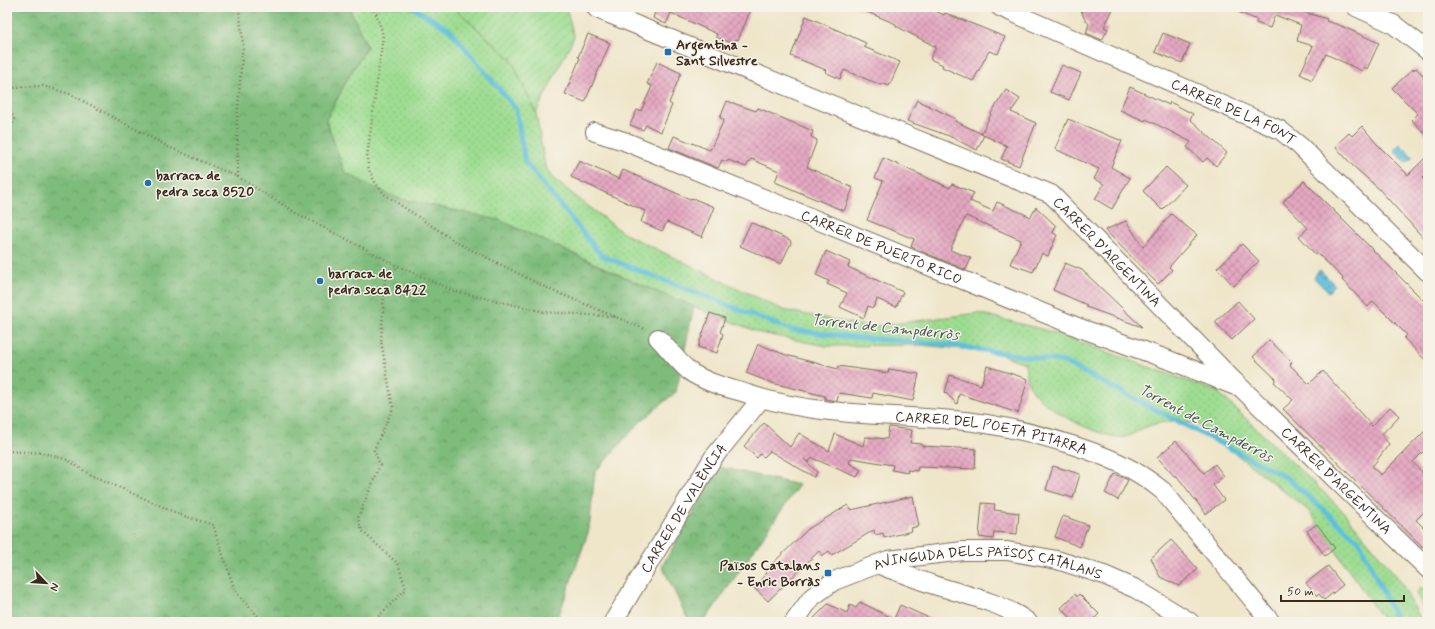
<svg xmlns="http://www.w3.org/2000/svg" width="1435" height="629" viewBox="0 0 1435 629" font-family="Mynerve,sans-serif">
	<defs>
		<pattern id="grass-dots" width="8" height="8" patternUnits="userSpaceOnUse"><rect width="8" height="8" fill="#9edd92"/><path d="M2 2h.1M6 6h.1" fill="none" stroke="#89be7d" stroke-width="1.8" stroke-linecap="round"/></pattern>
		<pattern id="forest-crowns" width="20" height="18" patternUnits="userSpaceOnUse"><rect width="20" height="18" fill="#7ebc7c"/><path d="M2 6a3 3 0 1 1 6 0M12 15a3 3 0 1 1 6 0" fill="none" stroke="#689965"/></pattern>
		<pattern id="park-crowns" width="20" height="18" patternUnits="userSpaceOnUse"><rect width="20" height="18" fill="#9edd92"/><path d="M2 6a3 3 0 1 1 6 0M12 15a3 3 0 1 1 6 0" fill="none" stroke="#89be7d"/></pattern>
		<pattern id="garden-furrows" width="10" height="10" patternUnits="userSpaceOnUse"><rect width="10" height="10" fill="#9edd92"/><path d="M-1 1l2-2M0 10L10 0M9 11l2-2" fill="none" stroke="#89be7d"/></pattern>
		<pattern id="water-waves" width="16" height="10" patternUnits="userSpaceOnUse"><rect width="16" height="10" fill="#5dbfdb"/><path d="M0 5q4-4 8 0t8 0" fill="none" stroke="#4e9bb1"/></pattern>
		<pattern id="building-cross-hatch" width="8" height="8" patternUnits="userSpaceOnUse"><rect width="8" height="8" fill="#e5a9c2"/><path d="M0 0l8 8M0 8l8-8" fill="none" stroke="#bb8a9d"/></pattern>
	</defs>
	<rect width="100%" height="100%" fill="#f7f3e8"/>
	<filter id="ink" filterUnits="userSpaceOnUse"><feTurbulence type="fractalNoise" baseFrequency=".025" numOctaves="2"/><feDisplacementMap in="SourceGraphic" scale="8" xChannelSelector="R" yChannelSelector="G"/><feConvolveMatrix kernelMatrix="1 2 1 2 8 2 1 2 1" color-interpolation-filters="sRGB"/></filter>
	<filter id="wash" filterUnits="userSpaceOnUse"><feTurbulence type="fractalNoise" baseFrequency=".012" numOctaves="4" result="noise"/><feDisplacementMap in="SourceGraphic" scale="16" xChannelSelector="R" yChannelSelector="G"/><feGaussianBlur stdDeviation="0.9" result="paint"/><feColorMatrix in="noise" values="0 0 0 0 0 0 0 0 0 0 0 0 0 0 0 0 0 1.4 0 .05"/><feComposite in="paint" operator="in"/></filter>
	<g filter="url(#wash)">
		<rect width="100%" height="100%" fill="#efe6ca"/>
		<path fill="url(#grass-dots)" stroke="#6c8458" d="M349 7H453L511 59 536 113 545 166 552 178 623 233 783 310 869 327 978 313 1052 332 1218 392 1340 508 1399 579 1422 622H1384L1309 511 1199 425C1182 418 1162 421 1146 427 1138 430 1132 436 1124 437 1102 440 1040 407 1030 387 1027 380 1026 370 1025 363L994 352 919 345 826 346 760 333 662 294 499 220 396 198 345 173 326 120 348 78 367 47Z"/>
		<path fill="url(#forest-crowns)" stroke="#5c734d" d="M7 7H349L367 47 348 78 326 120 345 173 396 198 499 220 662 294 694 306 676 392 640 422 595 472 589 530 561 609 555 622H7Z
			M720 467 799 485 704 622H689L662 566Z"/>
		<path fill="url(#park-crowns)" stroke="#6c8458" d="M1422 587 1428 593V619L1416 593Z"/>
		<path fill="url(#garden-furrows)" stroke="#6c8458" d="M453 7H566L574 37 536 113 511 59Z"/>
		<path fill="url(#water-waves)" stroke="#4c747c" d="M1400 144 1413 157 1406 163 1394 150Z
			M1318 271H1321L1335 285 1328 292 1314 278Z"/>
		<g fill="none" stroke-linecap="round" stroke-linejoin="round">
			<path stroke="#5dbfdb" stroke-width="5" d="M412 7 450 30 516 109 525 162 602 256 791 330 862 338 942 344 1064 362 1287 478 1359 541 1397 622"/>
		</g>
		<g id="blocks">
			<path fill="url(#building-cross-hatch)" d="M657 7H752L738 40 736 39 734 44 716 37 717 34 671 13 666 24 653 18Z
				M855 7H927L944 15 945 13 1005 37 998 54 989 51 973 81 942 67 943 65 930 59 936 47 896 26V24Z
				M1080 7H1114L1104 27 1108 29 1102 40 1086 33 1089 24 1084 18Z
				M1227 7H1288L1327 19 1326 21 1339 25 1379 43 1367 69 1364 67 1362 71 1326 54 1312 80 1300 74 1313 46 1297 41 1301 25 1275 15 1270 28 1256 23 1257 20Z
				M806 16 866 43 864 47 900 62 889 86 882 83 881 85 844 70 840 79 825 72 826 70 791 56Z
				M1163 33 1190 44 1182 63 1155 52Z
				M588 34 610 43 585 102 565 94 580 58 578 57Z
				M657 62 681 73 669 103 672 105 661 132 646 125 643 130 630 125 637 110 641 111 652 86 647 84Z
				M1062 65 1081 73 1069 100 1050 92Z
				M1416 68 1428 80V137L1412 120 1418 114 1392 88 1413 69 1414 70Z
				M1130 87 1169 105 1170 102 1193 114 1190 119 1227 153 1216 166 1207 158 1203 162 1187 147 1191 142 1146 119 1145 121 1120 110Z
				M1006 90 1020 99 1011 112 1036 123 1019 166 1001 159 1007 146 981 134 993 110Z
				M917 100 956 119 955 121 984 135 977 150 949 136 907 121Z
				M727 101 756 111 758 108 813 131 811 137 817 140 807 167 853 188 844 211 775 182 779 171 751 159 746 167 728 160 727 162 722 160 718 168 669 148 674 136 710 150 724 120 720 118Z
				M1068 119 1122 141 1111 167 1130 178 1112 209 1095 199 1104 184 1094 179 1099 169 1055 149Z
				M1362 126 1376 143 1408 175 1428 155V173L1423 178 1428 183V243L1379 189 1352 165 1335 146 1349 133 1352 136Z
				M883 158 950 188 952 184 974 193 970 201 993 211 997 202 1031 217 1036 207 1056 226 1053 233 1057 235 1048 256 1042 253 1033 272 1010 264 1021 240 966 216 950 250 971 258 966 270 911 247 914 239 867 220 883 181 875 178Z
				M579 161 619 179 623 170 692 200V198L714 207 702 237 667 222 662 231 641 222 645 211 571 177Z
				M1166 167 1186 185 1162 210 1143 191Z
				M1304 181 1428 305V363L1404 338 1407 335 1373 301 1368 307 1342 280 1343 278 1317 253 1315 254 1299 236 1308 228 1283 202Z
				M1171 214 1197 235 1169 267 1172 270 1158 284 1105 230 1126 221 1143 247Z
				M752 223 790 240 791 243 781 264 740 246 750 224Z
				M1242 244 1259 261 1234 286 1217 268Z
				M826 251 850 262 848 267 903 292 896 307 877 299 873 308 868 306 864 318 840 307 847 293 827 284 829 281 816 275Z
				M1065 263 1082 270 1142 327 1086 307 1087 305 1053 290Z
				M1238 301 1254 319 1232 340 1215 322Z
				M710 313 725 318 720 332 723 334 717 353 698 347Z
				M1269 340 1292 362 1290 365 1309 384 1323 371 1372 426 1390 407 1399 416 1381 435 1389 444 1372 467 1381 475 1428 428V447L1413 462 1428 479V508L1416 520 1428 532V552L1283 409 1293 400 1274 382 1276 379 1253 357Z
				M758 344 786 355 838 369V366L888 373 889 369 919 374 913 401 873 393 872 398 839 393 837 401 825 399V396L772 383 746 373Z
				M987 366 1028 379 1018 413 959 394 957 404 945 392 950 375 981 385Z
				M764 423 790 447 799 433 829 451 835 434 863 446 865 437 887 439 889 427 912 430 910 443 922 444V446L976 449 975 469 918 467 917 471 907 470 908 473 892 470 893 465 851 458 849 463 861 470 857 477 812 458 809 462 804 459 817 472 814 477 770 451 764 457 760 454 757 458 744 446Z
				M1176 441 1204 473 1215 464 1224 476 1213 485 1224 500 1206 514 1176 475 1175 477 1157 457Z
				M1053 466 1080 474 1073 498 1046 490Z
				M1115 474 1128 480 1118 500 1105 493Z
				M913 496 919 526 911 528 912 531 884 538 883 533 875 535 874 530 832 555 829 551 822 556 819 551 768 601 753 587 767 573 765 571 808 529 848 505 851 510Z
				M982 503 995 504 994 510 1019 513 1017 534 994 532 993 539 979 537Z
				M1063 516 1088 525 1080 547 1055 537Z
				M1317 524 1335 548 1325 556 1307 531Z
				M1171 540 1198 569 1179 586 1160 577 1151 558Z
				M1328 566 1343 585 1324 600 1319 594 1317 596 1306 583Z
				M1075 594 1077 597 1079 594 1099 614 1091 622H1075L1061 608Z
				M860 602 894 619 900 605 938 622H823L814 618 828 604 847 613 850 605 856 608Z"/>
		</g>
	</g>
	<g filter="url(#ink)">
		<use href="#blocks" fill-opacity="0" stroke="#7a6c5a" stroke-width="1"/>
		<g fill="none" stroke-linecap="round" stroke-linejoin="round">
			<g stroke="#7a6c5a" stroke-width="20">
				<g id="minor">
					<path id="s1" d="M596 7 597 9 1051 194 1232 379 1428 569"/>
					<path id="s2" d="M1000 7 1280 130 1300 146 1428 272"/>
					<path d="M1356 7 1393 24 1428 51"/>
					<path id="s3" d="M595 132 624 141 1080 328 1169 360 1235 386"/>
					<path id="s4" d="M658 338C669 349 678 362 689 371 706 383 729 388 748 394 814 416 886 414 954 420 994 423 1034 433 1072 445 1107 456 1135 468 1163 491L1271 622"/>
					<path d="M877 564C896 571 915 579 934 585 966 595 1001 602 1028 622"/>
					<path id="s5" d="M613 622 713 458 761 399"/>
					<path id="s6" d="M794 622 812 597 834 581 888 560 963 551H1007L1057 560 1104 575 1136 589 1190 622"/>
				</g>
			</g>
			<path stroke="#7a6c5a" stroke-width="2.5" stroke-dasharray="1 3" stroke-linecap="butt" d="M371 7 377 15 383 35 367 158 369 170 375 182 384 194 456 242 551 290 645 329
				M7 91 17 87 43 86 70 94 169 147 238 177 296 213 398 266 454 291 545 312 618 317
				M7 104 14 119 7 141
				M238 177 237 120 243 44 239 7
				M7 451 44 453 68 460 89 474 181 515 213 525 235 591 263 622
				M373 622 406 589 398 564 362 531 358 518 380 465 374 450 393 408 381 341 385 279 398 266"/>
			<use href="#minor" stroke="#fff" stroke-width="18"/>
		</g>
	</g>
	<g fill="#1f6fb2" stroke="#f7f3e8" stroke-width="1.5">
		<rect x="664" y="48" width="8" height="8" rx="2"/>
		<circle cx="148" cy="183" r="4"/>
		<circle cx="320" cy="281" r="4"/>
		<rect x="824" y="569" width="8" height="8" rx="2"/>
	</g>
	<g text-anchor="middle" stroke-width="3" stroke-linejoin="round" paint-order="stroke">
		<g font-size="14" font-weight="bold" fill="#3b2a1e" stroke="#f7f3e8" text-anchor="start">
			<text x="676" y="49">Argentina -<tspan x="676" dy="16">Sant Silvestre</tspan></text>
			<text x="156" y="180">barraca de<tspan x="156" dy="16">pedra seca 8520</tspan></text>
			<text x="328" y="278">barraca de<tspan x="328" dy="16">pedra seca 8422</tspan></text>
			<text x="820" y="570" text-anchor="end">Països Catalans<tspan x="820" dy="16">- Enric Borràs</tspan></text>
		</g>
		<g font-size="14" fill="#3b2a1e" stroke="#f7f3e8">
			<text dy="5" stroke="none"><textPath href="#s2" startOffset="256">CARRER DE LA FONT</textPath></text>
			<text dy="5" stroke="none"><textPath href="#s3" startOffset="309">CARRER DE PUERTO RICO</textPath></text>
			<text dy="5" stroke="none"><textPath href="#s1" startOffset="573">CARRER D'ARGENTINA</textPath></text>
			<text dy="5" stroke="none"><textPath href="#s4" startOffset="356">CARRER DEL POETA PITARRA</textPath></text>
			<text dy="5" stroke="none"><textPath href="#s1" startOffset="897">CARRER D'ARGENTINA</textPath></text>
			<text dy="5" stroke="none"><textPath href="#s5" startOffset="134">CARRER DE VALÈNCIA</textPath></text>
			<text dy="5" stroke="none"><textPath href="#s6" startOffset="217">AVINGUDA DELS PAÏSOS CATALANS</textPath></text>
		</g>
		<g font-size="15" font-style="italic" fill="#455757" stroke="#f7f3e8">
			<text transform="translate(885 327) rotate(6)" y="5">Torrent de Campderròs</text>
			<text transform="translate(1206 423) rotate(28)" y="5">Torrent de Campderròs</text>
		</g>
	</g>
	<rect width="1435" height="629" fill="none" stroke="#f7f3e8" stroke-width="24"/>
	<g transform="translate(46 583) rotate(115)" stroke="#f7f3e8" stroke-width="3" paint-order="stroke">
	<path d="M0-3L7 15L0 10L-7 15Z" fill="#3b2a1e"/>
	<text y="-6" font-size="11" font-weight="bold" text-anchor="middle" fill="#3b2a1e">N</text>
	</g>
	<path d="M1281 595v6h123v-6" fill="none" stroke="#3b2a1e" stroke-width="2"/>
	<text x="1287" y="595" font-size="12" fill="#3b2a1e" stroke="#f7f3e8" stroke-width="3" paint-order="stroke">50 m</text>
</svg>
